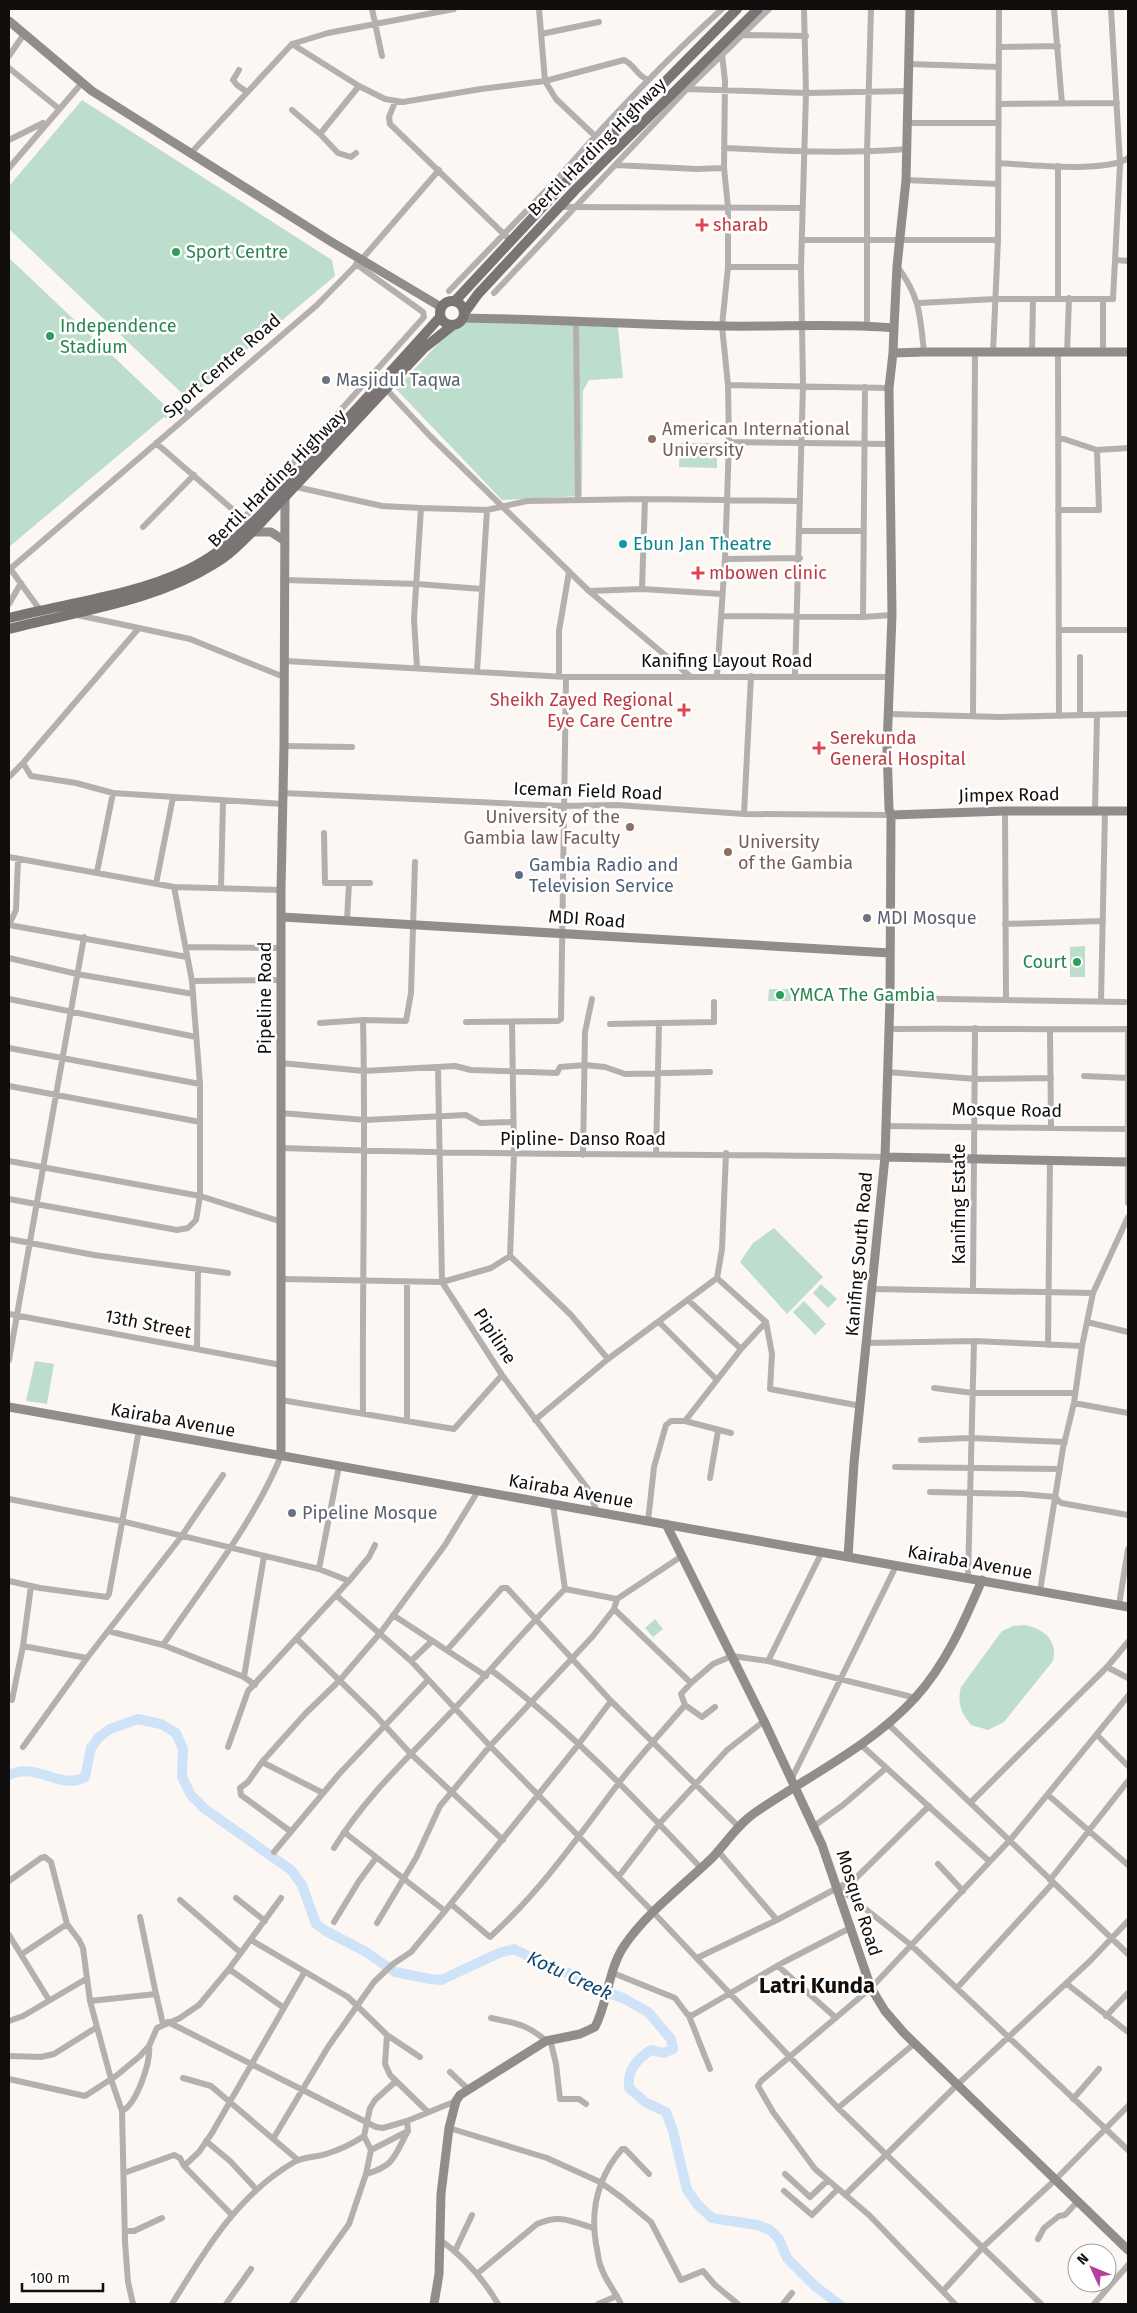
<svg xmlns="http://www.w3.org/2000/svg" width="1137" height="2313" viewBox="0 0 1137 2313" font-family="'Fira Sans',sans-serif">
	<rect width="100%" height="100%" fill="#fdf7f3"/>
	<path fill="#bdddcd" d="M82 100 332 260 335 276 188 399 9 229V186Z
		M9 258 174 414 169 420 164 417 9 547Z
		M460 320 618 327 623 378 589 380 583 391 582 496 502 500 396 389Z
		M680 443H717V468L679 467Z
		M1085 946V977H1070V947Z
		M769 989H791V1001H768Z
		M774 1228 823 1277 787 1314 740 1262 753 1243Z
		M821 1284 837 1299 828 1308 813 1293Z
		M804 1301 826 1324 815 1335 793 1312Z
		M35 1361 54 1364 47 1404 26 1401Z
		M655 1619 663 1629 653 1637 645 1628Z
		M1025 1625C1044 1629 1058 1640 1053 1661L1004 1722 988 1730 971 1725C961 1713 957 1703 961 1687L1002 1631 1013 1626Z"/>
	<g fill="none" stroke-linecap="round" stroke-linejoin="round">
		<path stroke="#cee3f8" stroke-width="10" d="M9 1775C37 1761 59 1791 85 1777L91 1748 99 1737 110 1729 138 1719 161 1724 176 1733 183 1749 182 1777 191 1795 205 1809 291 1870 302 1885 316 1924 326 1931 366 1952 395 1972 430 1979 441 1980 499 1953 514 1949 554 1969 575 1975 586 1985 623 1998 648 2012 671 2039 673 2049 664 2053 651 2050C637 2059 627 2070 629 2088L645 2102 666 2112 673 2131 687 2190 698 2205 712 2218 757 2225 770 2230 779 2239 787 2258 816 2287 839 2304"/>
		<path stroke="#b4b0b0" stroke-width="6" d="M372 9 382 56
			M539 9 545 81 556 99 595 136
			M1054 9 1062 104
			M541 34 599 22
			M741 35 806 36
			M292 44 359 86 385 99 403 102 481 89 545 81 624 60C635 65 636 75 648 80
			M1000 47 1058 46
			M722 54 725 81 724 168
			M9 56 24 34
			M909 64 999 67
			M9 68 58 108
			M239 70 233 80 237 85 247 92
			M687 89 806 93 908 91
			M395 102 389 117 390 124 511 241
			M999 104 1117 103
			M292 110 320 134
			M907 123H998
			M9 140 43 123
			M724 148C786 151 846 154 907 149
			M356 153 351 157 338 153 320 134 359 86
			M190 154 292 44 328 33 454 9
			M999 163C1028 165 1107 173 1128 158
			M615 165 697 169 724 168 728 207V267L722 326 728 385 729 442 725 559 717 676
			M9 168 81 84
			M906 180 998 184
			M562 186 560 176C611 117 665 61 722 9
			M560 207 802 208
			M803 240H998
			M1116 260 1128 261
			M897 266C920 297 920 314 924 352
			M728 267H801
			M449 291 560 176
			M494 293 687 89 769 9
			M1058 298V166
			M919 303 995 299H1113L1120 164 1111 9
			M576 320 578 500
			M867 325V152L871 9
			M1103 352V300
			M993 353 998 240 999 9
			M1032 353 1033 299
			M1058 353 1059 716
			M1067 353 1069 298
			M728 385 889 388
			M386 389 430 436 589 591 691 677
			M182 408 189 415
			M1058 437 1097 450 1128 448
			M729 442 890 444
			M156 443 246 521
			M296 487 382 506 421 508 487 510 527 501 645 499 800 501
			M1058 510H1099L1097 450
			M243 519 424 317 423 312 356 264
			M143 527 194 475
			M800 531H864
			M725 559 800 558
			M9 567 40 610
			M10 569 317 305 362 259 439 170
			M285 580 417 584 482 589
			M642 589 722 594
			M589 591 642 589 645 499
			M9 604 21 583
			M77 615 139 628
			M722 616 863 617 892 615
			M863 617 865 387
			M1059 630H1128
			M1080 657V715
			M285 661 566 677H889
			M417 668 414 619 421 508
			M477 672 487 510
			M795 675 803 385 801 267 806 93 804 9
			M559 676V631L569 572
			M889 714 1000 717 1128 714
			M973 716 975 352
			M284 746 352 747
			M23 763 139 628 190 639 284 677
			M9 777 23 763 31 776 76 783 113 793 283 804
			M283 793 563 806 617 805 744 814 891 815
			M1005 811 1006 1000
			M1095 811 1097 715
			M744 814 751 676
			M324 833 325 883H370
			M9 857 174 887 281 890
			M97 872 113 793
			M156 884 173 797
			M221 888 223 801
			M347 920 349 883
			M1005 924 1103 921
			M9 925 187 957
			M9 925 16 910 18 859
			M186 947 282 948
			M9 958 77 974 193 994
			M192 981 281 980
			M890 998 1125 1002
			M9 999 196 1037
			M1101 1001 1105 811
			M466 1022 558 1021 561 1019 566 677
			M320 1023 363 1020 406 1021 411 993 415 862
			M512 1023 514 1154 510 1256 571 1315 608 1359
			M610 1024 714 1022V1002
			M889 1029C969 1028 1048 1030 1128 1029
			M1128 1029V1203
			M1050 1031 1051 1127
			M9 1048 200 1084
			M281 1063 364 1071 455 1066 471 1070 557 1073 560 1067 585 1065 605 1067 625 1074 710 1072
			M438 1067 442 1282 502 1375 588 1489 597 1512
			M887 1072 976 1079 1051 1078
			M1084 1076 1128 1078
			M9 1086 200 1122
			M281 1113 365 1120 466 1115 480 1123 512 1122
			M886 1126 1128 1129
			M282 1148C483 1156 684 1153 885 1157
			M583 1155 585 1032 592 999
			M656 1155 659 1024
			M9 1161 200 1196 282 1222
			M9 1199 177 1230 188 1228 196 1220 200 1196V1084L192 981 174 887
			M9 1239 94 1255 228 1273
			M282 1279 442 1282 491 1268 510 1256
			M407 1282V1421
			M872 1289 1093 1293
			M973 1289 975 1028
			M688 1300 741 1349 766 1322 717 1278
			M9 1314 281 1365
			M659 1322 717 1380 741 1349
			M766 1322 772 1354 770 1389 861 1406
			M1087 1322 1128 1332
			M867 1343 974 1341 1082 1346
			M1048 1345 1050 1161
			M197 1349 198 1269
			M9 1360 84 937
			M934 1388 973 1393H1075
			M281 1400 454 1429 502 1375
			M1074 1403 1128 1413
			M363 1413C362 1282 366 1151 363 1020
			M535 1420 608 1359 717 1278 722 1249 726 1153
			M685 1421 731 1433
			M921 1440 971 1438 1065 1442
			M895 1467 1060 1469
			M710 1478 718 1431
			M930 1492 1022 1494 1055 1497 1061 1503 1128 1515
			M9 1499 121 1521 319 1569 349 1581 248 1691 228 1747
			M553 1505 565 1589
			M648 1521 654 1467 666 1425 671 1421H685L717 1380
			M319 1569 339 1466
			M968 1578 974 1341
			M9 1581 40 1588 107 1597 109 1594 139 1430
			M349 1581 369 1557 375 1545
			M565 1589 617 1599
			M1040 1591 1063 1448 1074 1403 1082 1346 1093 1293 1128 1217
			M337 1596 411 1661 490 1746 653 1912 838 2108 1041 2304
			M1119 1605 1128 1549
			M614 1609 691 1683 713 1664 732 1656 768 1661 916 1698
			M393 1615 486 1676
			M108 1631 163 1645 244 1677
			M297 1639 376 1716 410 1753 503 1840
			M163 1645C203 1586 254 1522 281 1456
			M23 1646 87 1658
			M447 1650 502 1588H507L611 1701 740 1828
			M411 1661 432 1641
			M768 1661 822 1552
			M1107 1667 1128 1678
			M491 1670C568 1728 635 1798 701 1868
			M255 1685 244 1677 264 1556
			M12 1700 23 1646 31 1586
			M685 1705 702 1717 715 1707
			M888 1724 1128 1954
			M1098 1736 1128 1766
			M860 1744 989 1861
			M23 1747 87 1658 181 1537 223 1475
			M262 1762 323 1793
			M791 1780 896 1566
			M1048 1795 1128 1865
			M970 1803 1107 1667 1128 1642
			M814 1826 843 1805 885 1769
			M290 1831 241 1795 240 1788 248 1782 262 1762 305 1714 340 1680 381 1632 445 1545 478 1491
			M344 1832 445 1911
			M334 1848C367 1794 413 1753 456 1707 493 1668 527 1627 565 1589
			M718 1851 777 1920
			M274 1852 340 1773 428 1680
			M938 1864 963 1891
			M619 1876 659 1824 727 1750 764 1721
			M1050 1880 1128 1781
			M9 1881 41 1858 45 1857 51 1862 67 1924 79 1940 83 1948 90 2001 111 2079 122 2111 125 2242 128 2282 133 2304
			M838 1887 911 1945 1128 2150
			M236 1898 265 1921
			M180 1900 241 1953
			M451 1904 490 1937C540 1892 578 1837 618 1784 639 1756 663 1731 685 1705L681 1694 691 1683
			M334 1922 359 1881 376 1858
			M377 1923 416 1858 440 1806 490 1746 593 1636 614 1609 617 1599 682 1556
			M9 1935 49 2000
			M251 1940 348 1997 387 2035 420 2057
			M25 1952 67 1924
			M697 1958 777 1920 856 1878 929 1806
			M778 1966 836 2018
			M229 1969 284 2008
			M613 1973 675 1998 687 2014 691 2016 784 1962 852 1927
			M1067 1984 1128 2032
			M957 1988 1053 1883
			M156 1994 163 2024
			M90 2001 156 1994 140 1917
			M689 2016 710 2069
			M1106 2016 1128 1993
			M491 2018C514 2023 528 2024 546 2041
			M9 2021 23 2016 86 1979
			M168 2022 376 2127 383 2128 407 2121
			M387 2035 385 2064 390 2075 428 2112
			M550 2039 556 2064 560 2099H579L586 2104
			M9 2056 41 2057 54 2054 97 2027
			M450 2072 469 2090
			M183 2078 211 2086 298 2160
			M9 2079 85 2096 116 2076 140 2056 149 2046 157 2028 180 2018 199 2005 229 1969 281 1898
			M1073 2099 1099 2069
			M838 2108 915 2043
			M122 2111C137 2104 151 2061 149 2046
			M449 2128 547 2158 600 2182 621 2197 651 2222 681 2280 703 2271 715 2285 738 2304
			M273 2139 328 2047 374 1982 393 1964 411 1952 445 1911 578 1745 611 1701
			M206 2141 230 2161 256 2189
			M371 2150 408 2131 407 2121 456 2101
			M184 2166 232 2215
			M124 2173 174 2155 180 2158 184 2166 199 2152 212 2133 304 1973
			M366 2174C395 2166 394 2156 408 2131
			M785 2174 810 2197 828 2180
			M784 2191 812 2215 838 2189
			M845 2195 957 2085 1090 1961 1128 1921
			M125 2231H134L162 2218
			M439 2239C464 2257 483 2278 498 2304
			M1038 2239 1044 2228 1059 2216 1065 2215 1078 2201
			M455 2251 472 2215
			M478 2273 537 2224C560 2214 571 2221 593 2228
			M943 2291 983 2247 1056 2179 1128 2106
			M172 2304C205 2250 239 2193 296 2161 304 2157 317 2157 326 2154 339 2150 352 2144 364 2136
			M226 2304 251 2269
			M292 2304 349 2224 366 2174 371 2150 364 2136 370 2108 375 2100 395 2082
			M598 2304 617 2296
			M621 2304C615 2291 605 2280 601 2267 598 2260 598 2252 596 2244 590 2208 598 2177 622 2149H625L649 2174
			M783 2304 792 2293
			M955 2304 869 2215 815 2169 773 2112 758 2086 761 2081 871 1988 1011 1839 1128 1696
			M1094 2304 1128 2265"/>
		<path stroke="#928d8d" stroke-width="9" d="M9 21 92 91 330 241 441 307
			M463 318C550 319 637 325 724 326 781 327 838 323 894 328L893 353 924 352H1128
			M894 328 897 266 906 180 910 9
			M252 532H271L285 541
			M891 815 1005 811H1128
			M282 917 890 953
			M885 1157 1128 1162
			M9 1407 1128 1607
			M281 1456V890L284 746 285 499
			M666 1524 764 1721 822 1845 871 1988 885 2011 904 2033 1128 2250
			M848 1557 854 1463 885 1157 890 998 891 815 889 809 887 747 892 615 889 388 893 353
			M434 2304 439 2274 441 2194 449 2128 456 2101 460 2095 546 2041 580 2034 595 2027C608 2002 608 1970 624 1946 647 1912 683 1886 712 1858 726 1843 739 1823 756 1812 810 1775 871 1746 915 1698 946 1664 964 1622 982 1580"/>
		<path stroke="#7a7474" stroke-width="10" d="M440 313a12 12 0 1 1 24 0a12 12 0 1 1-24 0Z
			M455 301 562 186 737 9
			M465 312 478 294 575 190 758 9
			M9 618C68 603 132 596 187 570 240 545 280 494 318 451 359 406 400 362 440 317
			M9 629C77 611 153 602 214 564 228 556 240 544 252 532L424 348 453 325"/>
	</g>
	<g fill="#e0444e" stroke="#fff" stroke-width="2">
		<path d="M699.5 217.5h5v5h5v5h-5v5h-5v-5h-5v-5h5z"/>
		<path d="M695.5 565.5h5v5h5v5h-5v5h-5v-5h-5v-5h5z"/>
		<path d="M681.5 702.5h5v5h5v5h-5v5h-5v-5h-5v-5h5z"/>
		<path d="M816.5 740.5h5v5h5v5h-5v5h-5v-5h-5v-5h5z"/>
	</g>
	<g fill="#2e9e5b" stroke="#fff" stroke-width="2">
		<circle cx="176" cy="252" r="5"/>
		<circle cx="50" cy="336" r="5"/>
		<circle cx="1077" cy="962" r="5"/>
		<circle cx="780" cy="995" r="5"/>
	</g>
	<g fill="#6b7280" stroke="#fff" stroke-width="2">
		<circle cx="326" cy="380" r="5"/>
		<circle cx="867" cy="918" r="5"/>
		<circle cx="292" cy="1513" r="5"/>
	</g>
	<g fill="#8d6e63" stroke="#fff" stroke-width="2">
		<circle cx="652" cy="439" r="5"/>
		<circle cx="630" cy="827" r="5"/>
		<circle cx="728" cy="852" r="5"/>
	</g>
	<circle fill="#0f9aa8" stroke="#fff" stroke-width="2" cx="623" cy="544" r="5"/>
	<circle fill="#5c6f8a" stroke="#fff" stroke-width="2" cx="519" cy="875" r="5"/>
	<g text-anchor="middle" stroke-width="5" stroke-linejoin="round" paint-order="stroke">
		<g font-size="18" fill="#110f0d" stroke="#fff">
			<text transform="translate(597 147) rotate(-45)" y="6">Bertil Harding Highway</text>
			<text transform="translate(222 366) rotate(-41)" y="6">Sport Centre Road</text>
			<text transform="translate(277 478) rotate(-45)" y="6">Bertil Harding Highway</text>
			<text x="727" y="667">Kanifing Layout Road</text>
			<text transform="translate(588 791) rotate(2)" y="6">Iceman Field Road</text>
			<text transform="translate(1009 795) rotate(-1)" y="6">Jimpex Road</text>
			<text transform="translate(587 919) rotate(4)" y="6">MDI Road</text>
			<text transform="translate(265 998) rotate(-90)" y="6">Pipeline Road</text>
			<text transform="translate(1007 1110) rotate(1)" y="6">Mosque Road</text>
			<text x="583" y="1145">Pipline- Danso Road</text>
			<text transform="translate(959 1204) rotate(-90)" y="6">Kanifing Estate</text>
			<text transform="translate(859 1254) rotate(-85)" y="6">Kanifing South Road</text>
			<text transform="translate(148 1324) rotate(11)" y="6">13th Street</text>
			<text transform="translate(495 1336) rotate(57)" y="6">Pipiline</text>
			<text transform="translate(173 1420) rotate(10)" y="6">Kairaba Avenue</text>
			<text transform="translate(571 1491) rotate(10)" y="6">Kairaba Avenue</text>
			<text transform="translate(970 1562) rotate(10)" y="6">Kairaba Avenue</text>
			<text transform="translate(859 1903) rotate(72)" y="6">Mosque Road</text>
		</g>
		<g font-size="18" fill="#be3a42" stroke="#fff" text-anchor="start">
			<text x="713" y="231">sharab</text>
			<text x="709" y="579">mbowen clinic</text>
			<text x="673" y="706" text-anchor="end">Sheikh Zayed Regional<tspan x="673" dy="21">Eye Care Centre</tspan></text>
			<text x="830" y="744">Serekunda<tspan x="830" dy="21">General Hospital</tspan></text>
		</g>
		<g font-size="18" fill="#27864d" stroke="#fff" text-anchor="start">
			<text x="186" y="258">Sport Centre</text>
			<text x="60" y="332">Independence<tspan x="60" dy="21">Stadium</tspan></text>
			<text x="1067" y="968" text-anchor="end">Court</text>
			<text x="790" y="1001">YMCA The Gambia</text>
		</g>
		<g font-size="18" fill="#5b616d" stroke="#fff" text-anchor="start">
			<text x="336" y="386">Masjidul Taqwa</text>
			<text x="877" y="924">MDI Mosque</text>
			<text x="302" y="1519">Pipeline Mosque</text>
		</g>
		<g font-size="18" fill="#785e54" stroke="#fff" text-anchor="start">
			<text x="662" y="435">American International<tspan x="662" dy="21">University</tspan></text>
			<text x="620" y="823" text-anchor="end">University of the<tspan x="620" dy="21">Gambia law Faculty</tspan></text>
			<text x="738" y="848">University<tspan x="738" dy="21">of the Gambia</tspan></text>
		</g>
		<g font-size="18" fill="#0d838f" stroke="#fff" text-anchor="start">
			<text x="633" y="550">Ebun Jan Theatre</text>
		</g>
		<g font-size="18" fill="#4e5e75" stroke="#fff" text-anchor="start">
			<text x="529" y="871">Gambia Radio and<tspan x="529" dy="21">Television Service</tspan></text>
		</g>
		<g font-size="19" font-style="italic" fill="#0e4671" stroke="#fff">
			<text transform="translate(570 1975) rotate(25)" y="7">Kotu Creek</text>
		</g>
		<g font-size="22" font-weight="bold" fill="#110f0d" stroke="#fff">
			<text x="817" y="1993">Latri Kunda</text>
		</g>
	</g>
	<rect width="1137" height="2313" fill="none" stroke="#110f0d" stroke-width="20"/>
	<g transform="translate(1092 2268) rotate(314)"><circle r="24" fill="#ffffff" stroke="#a09f9e"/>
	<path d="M0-4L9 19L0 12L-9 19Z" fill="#b2409c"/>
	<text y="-8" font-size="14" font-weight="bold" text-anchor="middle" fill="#110f0d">N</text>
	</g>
	<path d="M22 2283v8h81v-8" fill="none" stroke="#110f0d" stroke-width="2.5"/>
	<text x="30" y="2283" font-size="15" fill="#110f0d" stroke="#ffffff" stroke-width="4" paint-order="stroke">100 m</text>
</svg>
